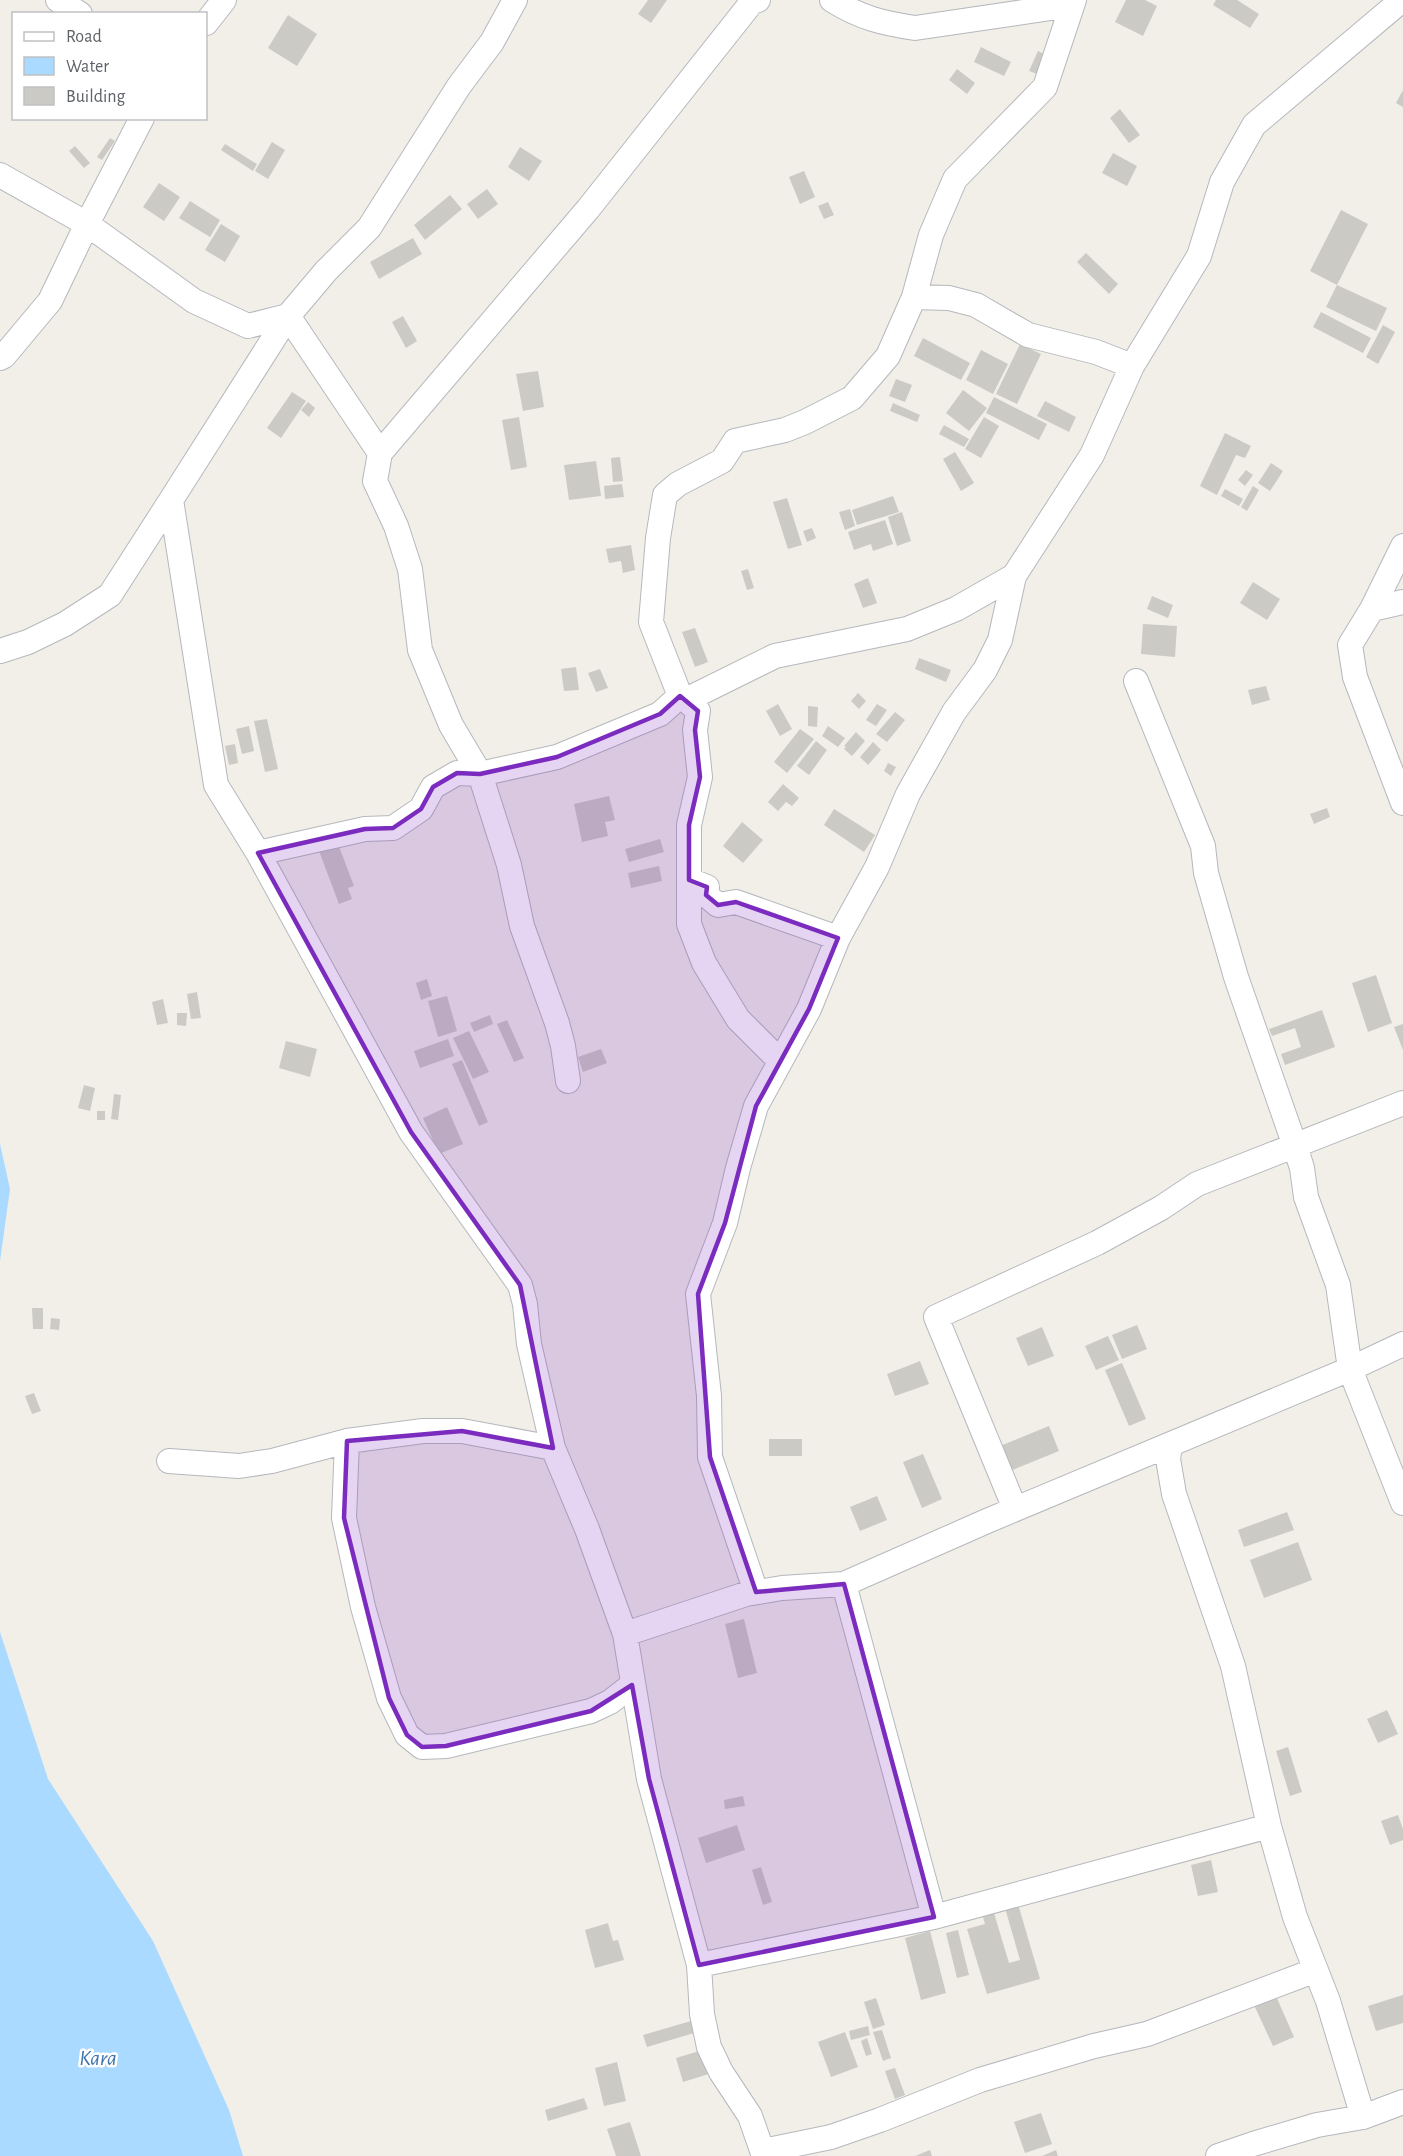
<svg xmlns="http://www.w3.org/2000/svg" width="1403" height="2156" viewBox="0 0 1403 2156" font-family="'Alegreya Sans',sans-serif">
	<rect width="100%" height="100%" fill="#f1efe8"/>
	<path fill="#aadaff" d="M0 1144 10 1189 0 1261Z
		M0 1632 48 1779 153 1941 229 2110 243 2156H0Z"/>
	<path fill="#cccac5" d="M648 0H667L651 23 638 14Z
		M1126 0H1145L1157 6 1143 36 1115 22Z
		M1216 0H1237L1259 14 1250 28 1213 5Z
		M288 15 317 34 297 66 268 48Z
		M981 47 1011 62 1004 76 974 62Z
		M1038 51 1048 56 1040 75 1029 71Z
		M957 69 975 83 967 94 949 80Z
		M1403 90V107L1396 103Z
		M1120 109 1140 135 1129 143 1110 118Z
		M110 138 115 141 102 160 97 157Z
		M272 142 285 150 268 179 255 171Z
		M225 144 257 164 253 171 221 150Z
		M75 146 90 163 84 168 69 151Z
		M520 147 542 161 529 181 508 167Z
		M1113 153 1137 166 1127 186 1102 173Z
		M804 171 815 197 800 204 789 177Z
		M159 183 180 197 164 221 143 207Z
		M487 189 498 204 478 219 467 204Z
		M450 195 462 209 425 240 414 225Z
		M190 201 220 220 210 237 179 218Z
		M828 202 834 215 824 219 818 206Z
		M1341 210 1368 224 1337 285 1310 271Z
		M221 224 240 236 225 262 205 250Z
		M413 238 422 254 379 279 370 262Z
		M1086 253 1118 284 1109 294 1077 262Z
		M1337 285 1387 308 1376 331 1326 307Z
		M1321 312 1371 338 1363 353 1313 327Z
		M403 316 417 341 406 348 392 322Z
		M1383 325 1395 332 1378 364 1366 357Z
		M923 338 970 363 961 380 914 356Z
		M1020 344 1041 354 1017 404 996 394Z
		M981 350 1008 364 993 394 966 380Z
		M538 371 544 407 523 411 516 374Z
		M896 379 912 385 905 402 889 396Z
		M963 390 987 408 969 431 946 413Z
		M292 392 306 401 281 438 267 428Z
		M994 397 1047 424 1039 440 986 413Z
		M1045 401 1076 417 1069 432 1037 416Z
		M308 402 315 408 309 417 301 410Z
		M893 403 920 415 917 422 890 411Z
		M519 417 527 467 511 470 502 420Z
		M984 417 999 426 981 458 965 449Z
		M944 425 969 439 964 447 939 434Z
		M1225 433 1251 446 1245 458 1236 455 1217 495 1200 486Z
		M955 452 974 483 961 491 943 459Z
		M620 457 623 481 613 482 611 458Z
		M596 461 601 496 569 500 564 465Z
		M1271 463 1283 471 1270 491 1258 483Z
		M1246 470 1253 475 1245 486 1238 480Z
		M622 484 624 497 605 499 604 486Z
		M1253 486 1259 490 1247 511 1241 507Z
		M1225 489 1243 499 1239 506 1221 496Z
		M893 496 899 512 857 525 852 510Z
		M787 498 802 545 788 549 773 502Z
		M850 509 855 526 845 530 839 512Z
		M902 512 911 541 897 546 888 517Z
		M885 520 893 544 873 551 871 544 854 550 848 532Z
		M812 528 816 538 807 542 803 531Z
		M631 545 635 570 623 573 621 561 609 563 606 549Z
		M748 569 754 588 747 590 741 571Z
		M868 578 877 603 863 608 854 584Z
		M1253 582 1280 599 1267 620 1240 603Z
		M1152 596 1173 605 1168 618 1147 609Z
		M1143 624 1177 626 1175 657 1141 654Z
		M695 628 708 662 695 667 682 632Z
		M919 658 951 670 946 682 915 669Z
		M576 667 579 690 564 691 561 669Z
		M600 669 608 688 596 692 588 673Z
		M1266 686 1270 700 1252 705 1248 690Z
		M858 693 866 701 859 709 851 701Z
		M778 704 792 729 780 736 766 711Z
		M877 704 887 710 876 726 866 720Z
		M808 706 818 707 817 727 808 726Z
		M895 712 905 720 887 742 876 734Z
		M267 719 278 769 265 772 254 721Z
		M249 726 254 751 242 754 236 729Z
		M828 726 845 738 838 747 822 736Z
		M800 729 814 739 787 773 774 762Z
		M856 732 865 741 852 756 844 749 846 747 844 746Z
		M816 741 827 750 809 775 797 766Z
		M873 742 881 750 868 765 860 757Z
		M235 744 238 763 229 765 225 746Z
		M888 763 896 767 891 776 884 771Z
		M783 784 799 798 792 806 786 802 778 811 768 802Z
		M609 796 615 820 605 822 608 836 582 842 574 804Z
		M1327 808 1330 817 1314 824 1310 814Z
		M834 809 875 835 864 852 824 825Z
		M742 822 763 840 743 863 723 846Z
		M332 828 354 886 348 888 352 899 339 904 313 835Z
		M660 839 664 852 629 862 625 849Z
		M659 866 662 881 631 888 628 873Z
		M1376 975 1392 1023 1368 1032 1352 983Z
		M427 979 432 996 421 1000 416 983Z
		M197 992 201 1018 191 1019 187 994Z
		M447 996 457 1031 438 1037 428 1001Z
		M163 999 168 1023 157 1025 152 1002Z
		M1322 1010 1335 1047 1285 1065 1281 1054 1301 1047 1295 1028 1272 1036 1269 1029Z
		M177 1013H187L186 1026 177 1025Z
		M490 1015 493 1024 474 1032 470 1023Z
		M507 1020 524 1058 514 1062 497 1024Z
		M1403 1024V1050L1394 1027Z
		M469 1031 489 1072 473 1079 453 1038Z
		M448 1039 454 1056 420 1068 414 1051Z
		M286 1041 317 1049 310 1077 279 1068Z
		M601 1049 607 1063 583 1072 578 1057Z
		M462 1060 488 1122 479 1126 452 1064Z
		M84 1085 95 1088 90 1111 78 1108Z
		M114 1094 121 1095 118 1120 111 1119Z
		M447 1107 463 1144 439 1154 423 1118Z
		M97 1111H105V1120H97Z
		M32 1308H43V1329H33Z
		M51 1318 60 1319 59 1330 50 1329Z
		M1137 1325 1147 1349 1122 1359 1112 1335Z
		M1042 1327 1054 1356 1028 1366 1016 1338Z
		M1108 1336 1119 1360 1096 1370 1085 1346Z
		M920 1361 929 1384 895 1396 887 1374Z
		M1122 1363 1146 1419 1129 1426 1105 1370Z
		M34 1393 41 1411 32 1414 25 1396Z
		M1049 1426 1059 1451 1010 1471 1000 1446Z
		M769 1439H802V1456H769Z
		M923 1454 942 1499 922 1508 903 1462Z
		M877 1496 887 1520 860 1531 850 1507Z
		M1287 1512 1294 1530 1244 1547 1238 1530Z
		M1298 1542 1312 1580 1264 1598 1250 1560Z
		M744 1619 757 1673 738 1678 725 1624Z
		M1387 1710 1398 1734 1378 1743 1367 1719Z
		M1288 1747 1302 1792 1290 1796 1276 1751Z
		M743 1796 745 1806 725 1809 724 1800Z
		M1398 1815 1403 1829V1840L1390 1845 1381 1821Z
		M737 1825 745 1850 706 1863 698 1838Z
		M1211 1860 1218 1892 1198 1896 1191 1865Z
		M761 1867 772 1902 763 1905 752 1870Z
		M1018 1904 1040 1979 987 1994 967 1929 985 1924 983 1917 994 1913 1009 1963 1020 1960 1005 1908Z
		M608 1923 613 1941 618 1940 624 1960 595 1968 585 1930Z
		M958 1930 969 1975 957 1978 946 1933Z
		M930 1931 946 1993 921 2000 905 1938Z
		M1403 1995V2023L1376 2031 1368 2006Z
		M1276 1996 1294 2037 1273 2046 1254 2005Z
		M876 1998 885 2025 873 2029 864 2002Z
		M691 2021 694 2033 647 2047 643 2035Z
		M868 2026 870 2035 851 2040 849 2031Z
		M882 2030 891 2058 883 2061 873 2032Z
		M845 2032 858 2067 831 2077 818 2042Z
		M867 2038 872 2054 866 2056 861 2041Z
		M706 2049 712 2073 683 2082 676 2058Z
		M617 2062 626 2101 604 2106 595 2068Z
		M895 2068 905 2095 895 2099 885 2071Z
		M584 2098 588 2109 548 2121 545 2110Z
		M1041 2113 1052 2144 1025 2153 1014 2122Z
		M630 2122 641 2156H616L607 2129Z
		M930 2150 932 2156H915Z
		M1056 2150 1058 2156H1042Z"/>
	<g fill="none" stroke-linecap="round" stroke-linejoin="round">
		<g stroke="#b5b8bc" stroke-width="26">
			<path id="street" d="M58 0 80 14
				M515 0 492 42 459 86 369 228 326 271 288 316 171 500 216 785 258 853 411 1132 520 1285 525 1304 529 1344 553 1448 587 1529 625 1634 649 1779 699 1965 702 2014 709 2047 721 2072 750 2116 764 2156
				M832 0C861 18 882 23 915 28L1071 5
				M206 23 224 0
				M0 175 87 224 194 301 248 326 288 316
				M914 297 949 298 976 305 1028 335 1096 352 1132 366
				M288 316 380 453
				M0 358 4 356 50 301 87 224 142 118
				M1403 546 1372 609 1350 645 1355 677 1403 803
				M1372 609 1403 602
				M0 651 28 642 65 624 110 595 171 500
				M1136 681 1203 846 1206 873 1236 977 1295 1146 1302 1168 1306 1197 1338 1285 1350 1369 1403 1503
				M680 696 651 622 658 538 665 495 678 484 722 461 735 441 785 430 805 422 852 398 888 356 914 297 931 235 955 179 1045 87 1074 0
				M686 700 698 711 695 730 700 777 689 825V924L704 963 738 1019 772 1053 783 1055
				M258 853 365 829 393 828 421 809 433 787 457 773 480 774 557 757 660 714 680 696 686 700 775 656 907 629 956 609 1014 576 1092 455 1132 366 1199 256 1222 182 1254 125 1402 0
				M689 880 707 887 706 895 718 905 736 902 838 938
				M568 1081 563 1046 557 1023 522 926 509 865 480 774 451 725 420 650 410 569 396 526 375 481 380 453 588 209 752 2 758 0
				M347 1441 344 1518 363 1607 389 1698 407 1735 422 1747 446 1746 591 1711 610 1702 632 1685
				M1170 1445 1168 1459 1174 1494 1233 1666 1269 1826 1295 1917 1328 2001 1363 2117
				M169 1461 239 1466 272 1461 347 1441 423 1431H462L553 1448
				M1015 1509 936 1317 1097 1243 1161 1208 1197 1184 1403 1103
				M844 1584 934 1917
				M756 1592 710 1457 709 1396 698 1294 725 1223 738 1168 756 1106 809 1009 838 938 877 867 908 794 954 712 985 670 1000 640 1014 576
				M625 1634 746 1594 782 1588 844 1584 987 1521 1350 1369 1403 1344
				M699 1965 934 1917 1269 1826
				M763 2151 831 2137 880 2120 980 2080 1094 2046 1147 2034 1316 1970
				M1218 2156 1253 2144 1317 2125 1363 2117 1403 2102"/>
		</g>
		<use href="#street" stroke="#fff" stroke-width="24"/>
	</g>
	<path fill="#7b2cbf" fill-opacity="0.2" stroke="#7b2cbf" stroke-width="4.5" stroke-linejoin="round" d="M680 696 698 711 695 730 700 777 689 825V880L707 887 706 895 718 905 736 902 838 938 809 1009 756 1106 725 1223 698 1294 710 1457 756 1592 844 1584 934 1917 699 1965 649 1779 632 1685 591 1711 446 1746 422 1747 407 1735 389 1698 344 1518 347 1441 462 1431 553 1448 520 1285 411 1132 258 853 365 829 393 828 421 809 433 787 457 773 480 774 557 757 660 714Z"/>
	<g text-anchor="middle" stroke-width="5" stroke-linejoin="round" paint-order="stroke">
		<g font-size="22" font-style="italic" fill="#4174aa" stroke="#fff">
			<text x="98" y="2065">Kara</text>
		</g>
	</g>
	<rect x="12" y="12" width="195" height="108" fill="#ffffff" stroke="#bfc1c3" stroke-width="1.5"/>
	<rect x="24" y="32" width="30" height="9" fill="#ffffff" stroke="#bfc1c3" stroke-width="1.5"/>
	<text x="66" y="42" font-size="18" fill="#5f6368">Road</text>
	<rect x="24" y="57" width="30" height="18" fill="#aadaff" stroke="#bfc1c3" stroke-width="1.5"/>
	<text x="66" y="72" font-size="18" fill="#5f6368">Water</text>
	<rect x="24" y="87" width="30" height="18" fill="#cccac5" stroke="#bfc1c3" stroke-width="1.5"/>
	<text x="66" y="102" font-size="18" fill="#5f6368">Building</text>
</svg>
